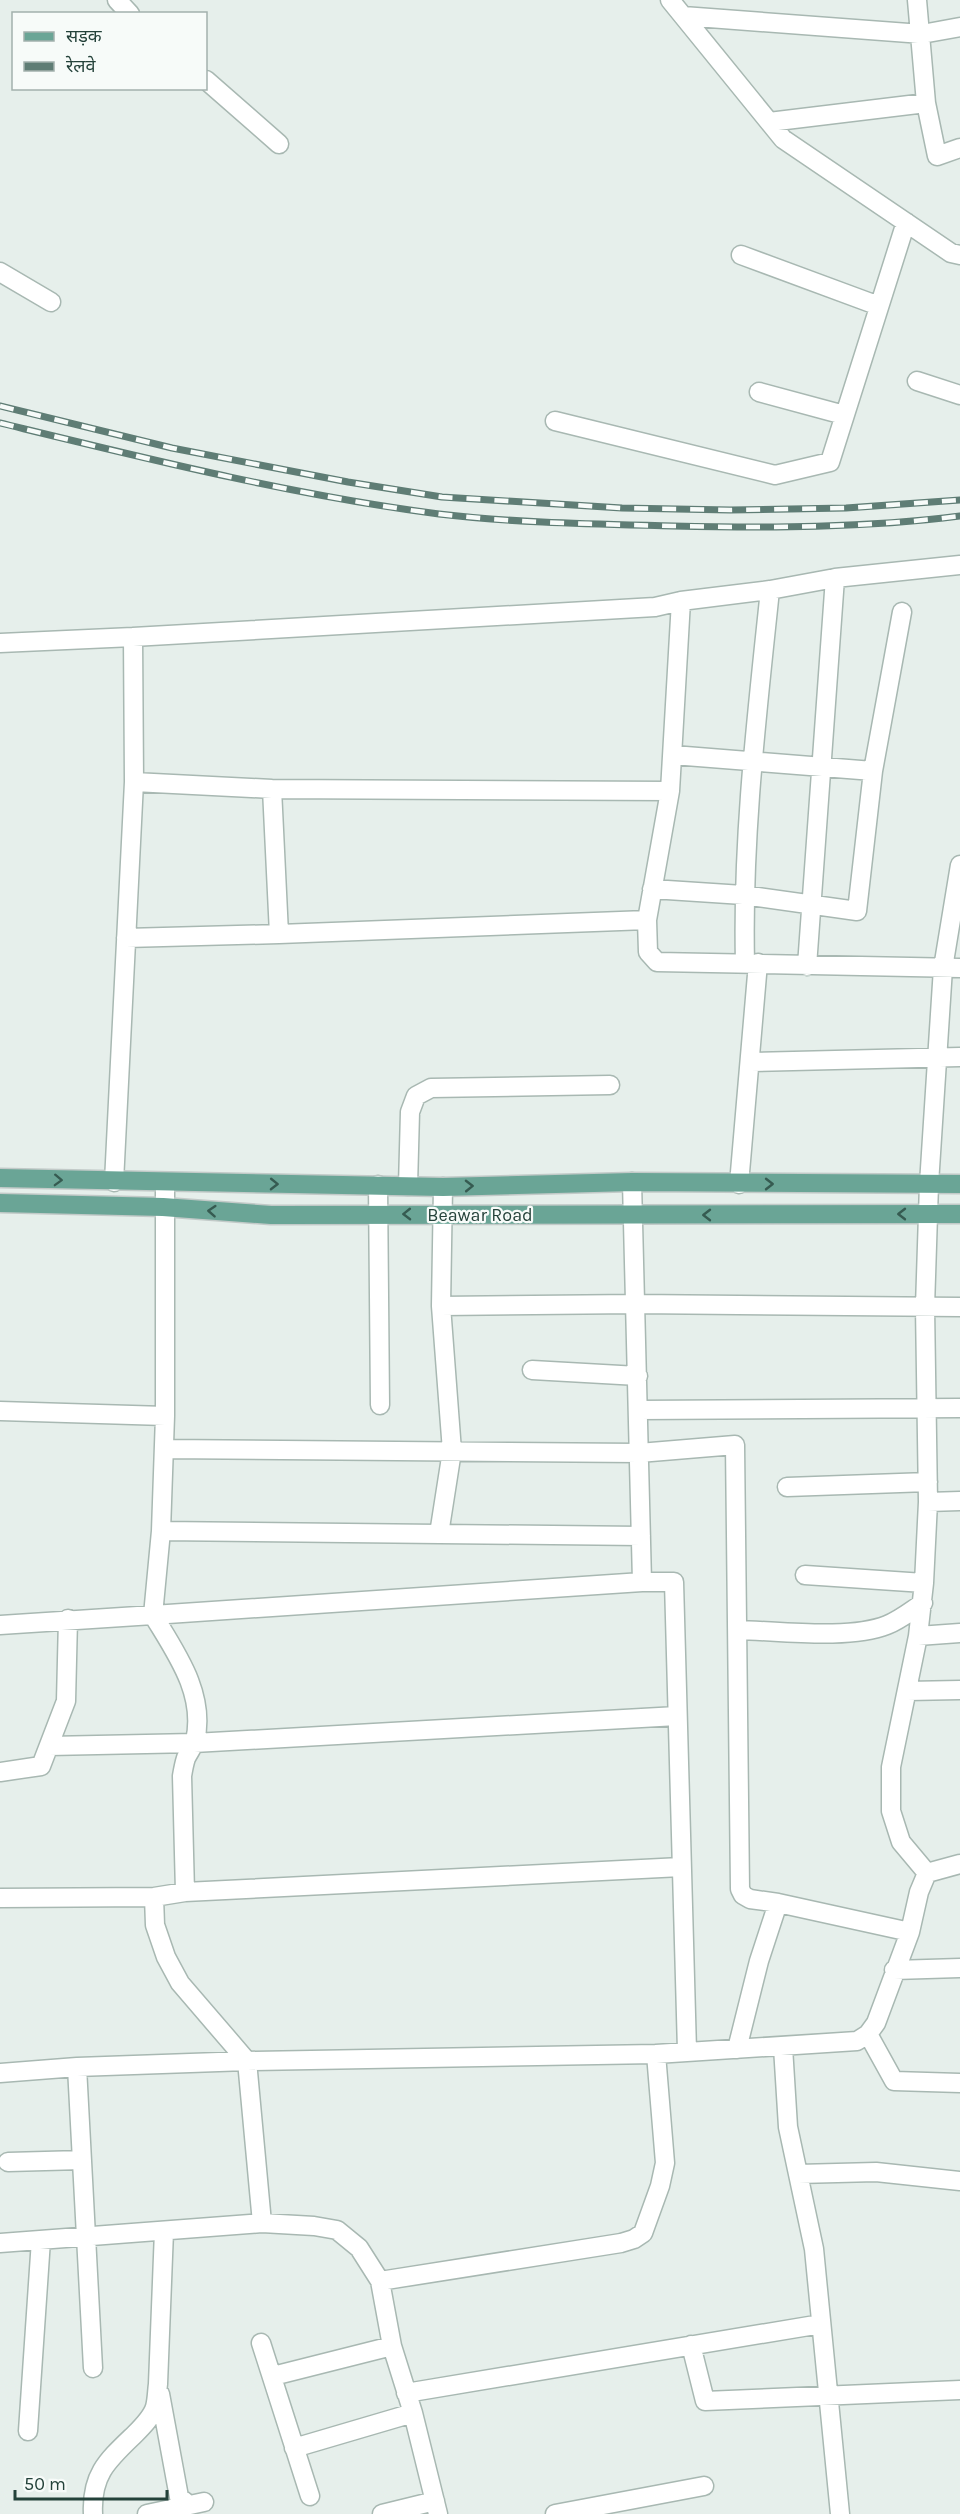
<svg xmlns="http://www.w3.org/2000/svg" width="960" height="2514" viewBox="0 0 960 2514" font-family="Karla,'Noto Sans Devanagari',sans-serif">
	<rect width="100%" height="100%" fill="#e6efeb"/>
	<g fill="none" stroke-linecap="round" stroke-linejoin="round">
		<g stroke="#a8b8b2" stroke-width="21">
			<path id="minor" d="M117 0 130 14
				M670 0 783 139 951 253 960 255
				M917 0 926 103 937 156 960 148
				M683 16 922 34 960 27
				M206 80 279 144
				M769 122 926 103
				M741 255 879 306
				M0 272 51 302
				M917 381 960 395
				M759 392 844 415
				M555 421 775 475 830 462 906 222
				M681 601 670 791 647 920 648 952 657 962 960 968
				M0 643 133 637
				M673 755 873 771
				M134 782 272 789 670 791
				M272 789 279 934 647 920
				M652 889 743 895 857 911 873 771 902 612
				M126 938 279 934
				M745 963C742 838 757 714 770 590
				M807 966 835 578
				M751 1062 960 1057
				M114 1182 134 782 133 637 655 607 681 601 770 590 835 578 960 565
				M632 1182 642 1582H674L687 2051
				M739 1184 758 963
				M378 1185 380 1405
				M408 1186 410 1112 416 1096 431 1088 610 1085
				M441 1306 636 1304 960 1307
				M532 1370 638 1376
				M638 1410 960 1408
				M0 1411 165 1416
				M164 1449 639 1453 735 1445 740 1889 743 1895 750 1899 778 1903 910 1932
				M787 1487 928 1482
				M928 1502 960 1501
				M161 1531 641 1536
				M439 1534 452 1451 441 1306 443 1187
				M805 1575 924 1583
				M0 1625 153 1615 161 1531 165 1416V1182
				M739 1630C781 1631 849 1640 887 1625 900 1620 912 1610 923 1603
				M918 1636 960 1633
				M907 1691 960 1690
				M49 1746 194 1743 677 1716
				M0 1772 41 1766 66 1701 68 1619
				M927 1873 901 1842 891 1811V1767L918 1636 924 1583 928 1502 925 1307 929 1184 943 968 960 865
				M185 1892 182 1776C183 1770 184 1764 186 1758 189 1752 193 1747 195 1741 206 1694 176 1653 153 1615L642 1582
				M154 1897 155 1925 166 1957 180 1983 247 2061 262 2223
				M0 1898 154 1897 185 1892 681 1867
				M894 1970 960 1968
				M868 2034 894 2081 960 2083
				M783 2047 788 2127 814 2249 840 2514
				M737 2049 759 1961 778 1903
				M77 2067 93 2368
				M0 2073 77 2067 247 2061 656 2054 857 2041 868 2034 876 2023 910 1932 919 1892 927 1873 960 1864
				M8 2162 82 2160
				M798 2174 876 2172 960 2181
				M0 2243 262 2223 314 2226 337 2230 359 2248 380 2281 392 2346 413 2413 438 2514
				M380 2281 621 2243 634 2239 643 2233 660 2186 665 2163 656 2054
				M261 2343 310 2496
				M691 2345 705 2401 960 2390
				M273 2376 392 2346
				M406 2393 821 2324
				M160 2394 179 2497 189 2505
				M28 2431 41 2240
				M294 2448 413 2413
				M93 2514C91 2474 108 2460 135 2434 142 2427 152 2417 155 2407 157 2400 157 2391 158 2384L164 2231
				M147 2514 204 2502
				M382 2514 435 2501
				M555 2514 704 2486"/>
		</g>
		<g stroke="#c2cac8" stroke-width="21">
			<path id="major" d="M0 1178 443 1187 632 1182 960 1184
				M0 1203 163 1207 271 1215 960 1214"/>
		</g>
		<use href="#minor" stroke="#fff" stroke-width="18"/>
		<use href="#major" stroke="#6aa596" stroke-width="18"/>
		<g stroke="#5f7d75" stroke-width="7">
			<path id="rail" d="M0 406 172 448 348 482 442 497 622 508 730 510 846 508 960 500
				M0 423C144 458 292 495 439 514 516 523 595 524 673 526 768 528 865 528 960 516"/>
		</g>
		<use href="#rail" stroke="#f7fbf9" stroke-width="4.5" stroke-dasharray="14" stroke-linecap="butt"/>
	</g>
	<defs><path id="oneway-chevron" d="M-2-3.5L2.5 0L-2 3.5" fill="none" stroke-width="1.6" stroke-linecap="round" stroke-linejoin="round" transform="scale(1.5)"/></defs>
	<g stroke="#365b51">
		<use href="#oneway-chevron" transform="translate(58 1180) rotate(2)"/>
		<use href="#oneway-chevron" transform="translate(274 1184) rotate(1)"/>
		<use href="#oneway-chevron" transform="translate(769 1184)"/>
		<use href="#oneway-chevron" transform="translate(469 1186) rotate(-1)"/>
		<use href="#oneway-chevron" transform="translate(212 1211) rotate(-176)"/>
		<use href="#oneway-chevron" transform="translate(407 1214) rotate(179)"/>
		<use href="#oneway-chevron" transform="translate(902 1214) rotate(180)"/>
		<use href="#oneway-chevron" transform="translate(707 1215) rotate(180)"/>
	</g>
	<g text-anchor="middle" stroke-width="4.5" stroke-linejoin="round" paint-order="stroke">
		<g font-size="18" fill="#24423a" stroke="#f7fbf9">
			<text x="480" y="1221">Beawar Road</text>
		</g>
	</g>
	<rect x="12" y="12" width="195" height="78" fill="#f7fbf9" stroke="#a3b1ad" stroke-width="1.5"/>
	<rect x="24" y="32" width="30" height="9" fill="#6aa596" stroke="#a3b1ad" stroke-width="1.5"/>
	<text x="66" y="42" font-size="18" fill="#24423a">सड़क</text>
	<rect x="24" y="62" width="30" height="9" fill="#5f7d75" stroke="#a3b1ad" stroke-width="1.5"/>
	<text x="66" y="72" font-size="18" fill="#24423a">रेलवे</text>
	<path d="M15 2490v9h152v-9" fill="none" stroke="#24423a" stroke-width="3"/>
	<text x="24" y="2490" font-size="18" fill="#24423a" stroke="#f7fbf9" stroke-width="4.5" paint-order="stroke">50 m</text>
</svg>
